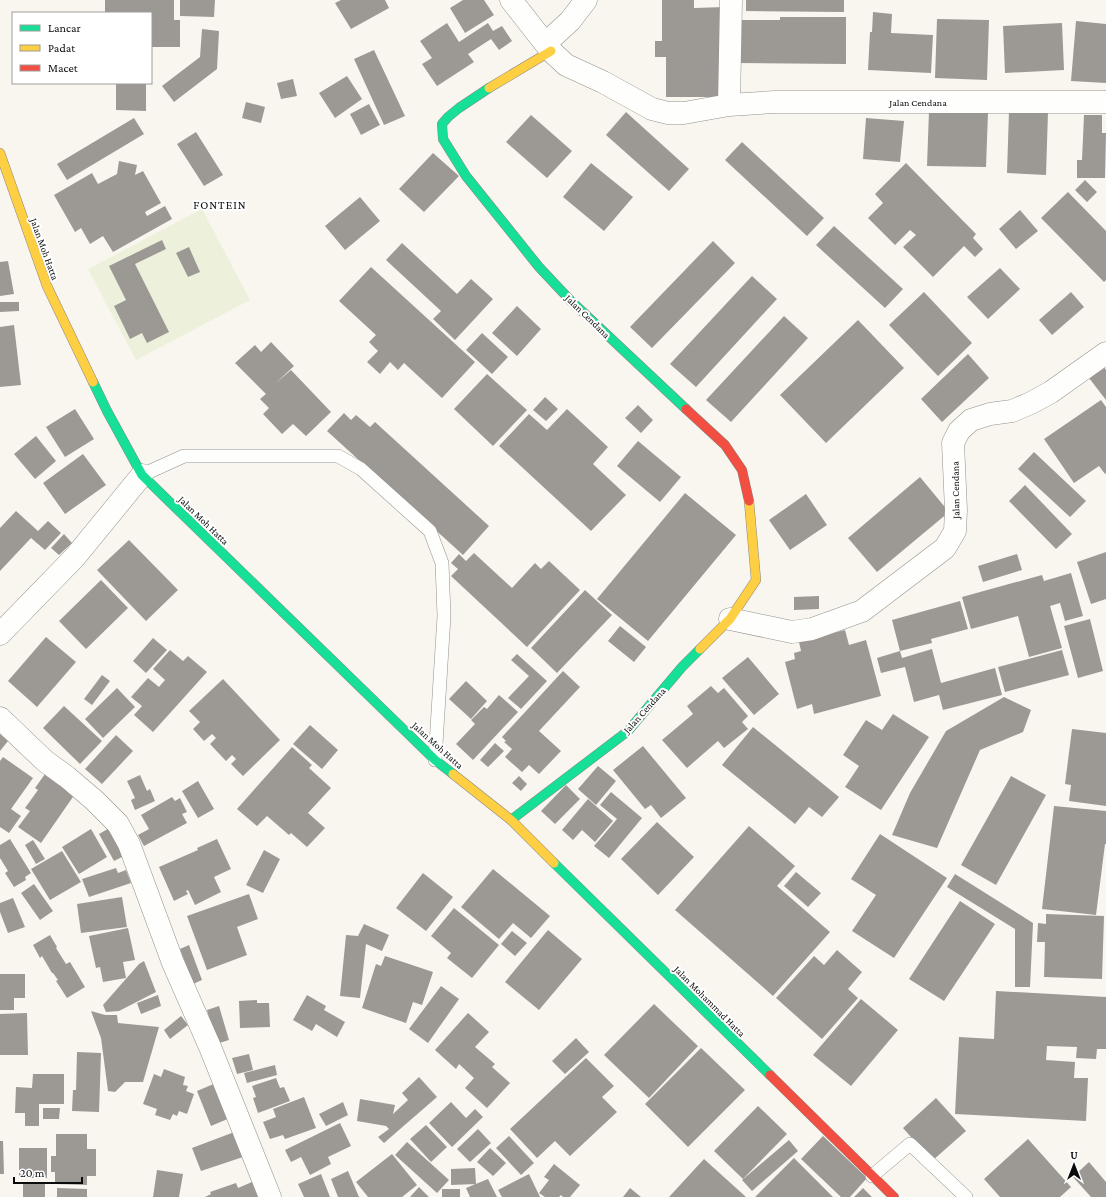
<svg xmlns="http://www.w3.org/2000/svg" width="1106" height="1197" viewBox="0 0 1106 1197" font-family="'Crimson Pro',serif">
	<rect width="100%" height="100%" fill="#f9f6ef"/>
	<path fill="#edf0da" d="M202 209 250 300 136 360 88 269Z"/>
	<path fill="#9c9995" d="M105 0H174V20H180V47H151V13H114L115 12H105Z
		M180 0H215L214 17 180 16Z
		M341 0H385L389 8 351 29 335 3Z
		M463 0H484L494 15 465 33 450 8Z
		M662 0H694V8L725 7V97H666V57H655V41H662Z
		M746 0H844V12L746 11Z
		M873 12 892 14 891 33 933 35 931 73 868 70 870 32H872Z
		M780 17H846V64L737 63V20H780Z
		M937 19 989 20 987 80 935 78Z
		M1076 21 1106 24V83L1071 81Z
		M447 23 459 42 488 23 493 31 502 26 512 41 499 50 491 39 468 54 474 62 437 86 422 64 432 58 420 41Z
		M1062 23 1064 70 1005 73 1003 26Z
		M202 29 219 31 217 69 174 102 162 86 200 57Z
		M374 50 405 116 384 125 354 59Z
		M347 76 362 99 335 118 319 93Z
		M293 79 297 96 281 99 277 83Z
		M116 83H146V111L116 110Z
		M246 102 265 107 261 123 242 118Z
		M369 104 380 125 361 135 350 114Z
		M929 111 988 113 986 167 927 166Z
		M1009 111 1048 112 1046 175 1007 173Z
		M626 112 689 169 669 191 606 135Z
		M531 115 572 151 547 178 506 142Z
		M1084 115H1102V133H1106L1105 178H1077V160H1082Z
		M134 118 144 134 67 180 57 164Z
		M866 118 904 121 900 162 863 159Z
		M196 132 223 175 204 186 177 144Z
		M742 142 824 218 807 236 725 160Z
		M433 153 459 176 424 212 399 189Z
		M119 161 137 165 135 175 143 171 161 203 145 212 147 216 165 206 172 219 113 252 103 236 90 244 81 228 75 232 54 195 92 173 98 184 117 174Z
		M591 163 633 197 604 231 563 197Z
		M906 163 976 234 973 238 983 249 975 257 964 246 933 277 903 247 916 235 910 230 895 245 868 218 883 203 875 194Z
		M1085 180 1097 192 1087 202 1075 190Z
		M1068 192 1106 231V280L1104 282 1041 218Z
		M360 197 380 221 345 250 325 226Z
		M1020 210 1038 231 1016 249 999 229Z
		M834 226 903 289 885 308 816 245Z
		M162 240 166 249 135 264 169 332 147 343 142 333 130 339 114 306 126 300 109 266Z
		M713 241 735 263 652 348 630 327Z
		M402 243 457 294 471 279 493 299 455 340 433 319 441 311 386 260Z
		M189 247 200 272 188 277 176 253Z
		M8 261 14 294 0 296V262Z
		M371 267 475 362 442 398 404 363 398 370 390 362 380 374 367 362 378 351 369 342 376 335 339 301Z
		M1000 268 1020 289 988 319 967 297Z
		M752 276 777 299 696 387 670 364Z
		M924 292 972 343 938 376 889 325Z
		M1071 292 1084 307 1052 335 1039 320Z
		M0 302H19V311L0 312Z
		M517 306 541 329 517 356 492 333Z
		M784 316 808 338 731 422 706 400Z
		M858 320 904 368 826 443 780 395Z
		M14 325 21 385 0 387V327Z
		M482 333 508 357 492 374 466 350Z
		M271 342 294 366 275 384 291 370 331 412 306 436 293 424 282 434 263 414 269 408 260 399 266 394 235 363 255 345 261 352Z
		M968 354 989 378 942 422 921 399Z
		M1104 367 1106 370V400L1089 378Z
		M487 374 527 410 493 446 454 409Z
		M545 397 558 409 546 421 533 410Z
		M1101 400 1106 407V473L1105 474 1099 466 1074 483 1044 439Z
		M638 405 653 420 641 433 625 418Z
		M75 409 94 439 65 457 46 427Z
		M567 409 608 447 593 464 626 495 591 531 499 446 529 414 547 430Z
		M344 413 351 420 356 415 370 427 375 422 489 526 463 555 327 431Z
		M36 436 56 461 35 479 14 454Z
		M638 441 681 477 660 502 617 466Z
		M1034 452 1086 501 1070 517 1018 469Z
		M83 454 106 485 65 514 43 483Z
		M920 477 949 512 877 572 848 538Z
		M1025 485 1072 534 1056 549 1009 501Z
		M685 493 736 535 648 641 597 599Z
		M806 494 827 525 790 550 769 520Z
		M16 511 38 531 48 521 61 533 45 550 31 538 0 571V528Z
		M64 534 72 543 59 555 51 548Z
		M129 540 178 590 146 621 97 570Z
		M1106 552V599L1091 604 1077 562Z
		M474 553 512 588 535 563 541 569 549 561 580 590 527 647 451 576 458 569 451 563 459 554 466 561Z
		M1017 554 1022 570 983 582 978 566Z
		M1071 573 1083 616 1065 621 1060 603 1050 606 1062 648 1029 657 1018 616 971 629 962 597 1042 575 1044 581Z
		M101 580 128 608 86 649 59 621Z
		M585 590 612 615 557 673 531 648Z
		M819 596V609L794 610V597Z
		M960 601 968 629 931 639 932 643 900 651 892 620Z
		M1090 619 1103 671 1078 678 1064 626Z
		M620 626 646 647 634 662 608 641Z
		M845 630 849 645 866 640 881 696 814 714 812 704 797 709 785 662 795 659 794 653 801 651 799 642Z
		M46 637 76 662 37 707 8 681Z
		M153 638 167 650 146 673 133 661Z
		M932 649 941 683 995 668 1002 695 943 710 939 695 914 702 905 667 881 673 877 658 900 651 902 658Z
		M170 650 183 661 188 656 207 672 153 732 134 715 142 706 131 697 148 678 159 687 165 680 153 669Z
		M1062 650 1069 675 1005 692 998 667Z
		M517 654 547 681 521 709 508 698 529 676 511 660Z
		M748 657 779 694 754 715 722 678Z
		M563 671 580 687 539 731 561 751 539 774 529 765 522 772 505 757 512 749 504 742 506 741 502 737Z
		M102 675 110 681 92 705 84 699Z
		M223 679 280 740 243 776 231 764 236 759 232 755 226 761 210 744 216 738 212 734 204 741 193 729 200 722 189 711Z
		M466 681 487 701 471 719 449 699Z
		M711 686 718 693 724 688 748 716 742 722 748 729 724 748 718 741 687 768 662 740 693 714 687 706Z
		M117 688 135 707 103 738 85 719Z
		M499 695 518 712 473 760 456 744 475 724 471 720 484 707 487 709Z
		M1004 697 1031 710 1023 732 980 750 937 848 892 835 910 793 946 731Z
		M64 706 102 741 80 764 43 728Z
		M893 714 929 737 881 810 845 787 859 766 843 755 866 720 882 730Z
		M310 725 338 750 322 769 293 744Z
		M753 727 839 797 822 817 809 807 795 824 722 765Z
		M1072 729 1106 733V806L1069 801 1071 785 1065 784Z
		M0 734 8 741 0 751Z
		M116 735 133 751 102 784 85 769Z
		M495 743 504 751 488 767 480 760Z
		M643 746 686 798 661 818 651 805 645 809 613 770Z
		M292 747 312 765 309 768 331 788 308 813 325 828 307 847 291 833 289 835 267 816 257 826 237 809Z
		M3 757 33 778 11 809 21 816 9 833 0 827V761Z
		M598 766 616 781 596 805 578 789Z
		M45 774 75 794 41 843 18 827 30 811 25 808 38 790 35 788Z
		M140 775 147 791 150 789 155 801 135 810 131 800 135 798 127 781Z
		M519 776 527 784 521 791 512 783Z
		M1011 776 1046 795 996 885 961 865Z
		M198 781 214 809 198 818 182 791Z
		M566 785 580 799 555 824 541 811Z
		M611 792 642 818 609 858 594 846 617 819 600 805Z
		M172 797 175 801 180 798 187 812 182 814 187 823 144 846 138 835 149 829 141 815Z
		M588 799 613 821 595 842 582 830 573 840 562 830Z
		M1054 806 1106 811V844H1105L1096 915 1042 909Z
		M657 822 694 857 658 895 621 859Z
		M113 826 128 854 114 861 99 834Z
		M749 826 795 866 777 886 830 932 773 996 675 910Z
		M91 829 107 857 79 874 62 847Z
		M880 834 947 878 894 958 852 931 876 895 851 879Z
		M10 839 31 873 25 877 26 880 14 887 5 873 8 871 0 858V845Z
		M217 839 231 869 214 877 221 892 195 905 188 890 186 891 188 894 174 901 159 867 198 850 197 848Z
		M33 840 45 859 36 864 25 845Z
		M264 850 280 859 263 893 246 885Z
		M62 851 81 882 50 900 31 869Z
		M116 868 118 873 126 870 131 883 89 897 82 879Z
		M493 869 550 916 531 938 513 923 499 939 461 907Z
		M796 872 821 893 808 907 784 886Z
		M423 873 453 897 426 931 396 908Z
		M955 874 1033 923 1030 987H1015V929L947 887Z
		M34 884 53 911 40 920 21 893Z
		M249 894 258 919 237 927 247 955 207 970 187 916Z
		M122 897 127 927 81 933 77 904Z
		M13 898 25 927 8 933 0 912V903Z
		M960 901 995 924 944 1001 909 979Z
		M454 908 499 945 472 978 447 958 451 953 431 936Z
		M1046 914 1104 916 1102 979 1044 977 1045 942H1037L1038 923 1046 924Z
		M364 924 389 935 382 951 366 944 360 998 340 996 346 935 358 936Z
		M128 928 135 960 123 962 126 978 103 982 100 967 96 968 89 936Z
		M548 930 582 959 539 1010 505 982Z
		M512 931 527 943 515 956 501 944Z
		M50 935 57 947 56 948 66 964 70 962 85 987 67 998 56 981 58 980 53 973H52L42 956 40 958 33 945Z
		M189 945 202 980 193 984 180 949Z
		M837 950 862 972 848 989 858 998 822 1039 776 998 814 956 824 965Z
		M385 956 433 972 422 1005 413 1002 406 1023 362 1008 376 964 381 966Z
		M144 961 156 992 119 1011 106 1012 103 1005 139 964Z
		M0 974H25V998H14V1010H0Z
		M441 986 459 999 428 1043 409 1029Z
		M996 991 1106 997V1049H1097L1096 1059 1076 1058 1077 1047 1047 1046 1046 1060 1075 1062 1074 1078H1088L1086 1121 955 1114 959 1037 994 1039Z
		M158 995 161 1006 141 1014 137 1003Z
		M307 995 326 1006 324 1010 345 1022 337 1037 316 1024 312 1031 293 1020Z
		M861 999 898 1030 851 1086 813 1055Z
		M257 1000V1003H269L270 1027 240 1028 239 1001Z
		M654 1004 698 1046 649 1098 604 1055Z
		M219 1006 229 1040 216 1044 207 1010Z
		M91 1011 105 1015H117L118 1023 159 1027 143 1082H125L115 1092 108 1091 101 1038Z
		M27 1013 28 1055H0V1014Z
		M468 1013 489 1032 475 1047 495 1064 492 1067 510 1083 487 1108 465 1088 474 1078 459 1064 456 1069 435 1050Z
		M181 1016 188 1025 170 1039 164 1030Z
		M576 1038 589 1052 565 1074 552 1061Z
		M701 1048 745 1090 688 1147 645 1104Z
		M77 1052 101 1053 99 1112 72 1111 73 1090H76Z
		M249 1054 253 1070 237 1074 232 1058Z
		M586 1058 614 1086 602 1097 617 1112 570 1156 555 1141 537 1158 510 1129Z
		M275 1065 277 1075 247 1083 244 1073Z
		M164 1069 185 1077 183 1085 188 1086 186 1091 194 1094 187 1114 179 1111 177 1116 173 1114 170 1120 155 1115 157 1109 143 1104 154 1074 161 1077Z
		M33 1074H64V1104H39V1126H25V1113H15L16 1087 32 1088Z
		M419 1077 437 1097 384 1143 378 1137 389 1129 386 1126 357 1121 360 1099 395 1105 393 1114 408 1100 402 1093Z
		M276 1078 280 1088 284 1087 290 1101 258 1113 253 1098 256 1097 252 1086Z
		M216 1083 230 1118 211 1126 197 1091Z
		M304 1097 316 1128 285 1139 283 1135 270 1139 263 1122 276 1117 273 1109Z
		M936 1098 966 1131 932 1161 903 1128Z
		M343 1102 348 1115 326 1126 319 1114Z
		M451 1102 466 1118 475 1109 483 1117 452 1147 429 1123Z
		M758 1106 787 1134 743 1179 714 1151Z
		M43 1108H60L59 1119H43Z
		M340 1123 351 1146 328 1157 331 1164 310 1175 301 1157 291 1162 285 1150Z
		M426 1125 447 1147 431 1162 410 1139Z
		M478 1129 491 1143 470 1162 457 1149Z
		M237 1131 246 1156 201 1171 192 1148Z
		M56 1134H87V1149H96V1176H87V1185L55 1184V1172H51V1156H56Z
		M509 1136 534 1163 521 1175 496 1148Z
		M823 1136 867 1178 850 1197H841L801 1159Z
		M1028 1139 1071 1187 1060 1197H1000L984 1179Z
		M789 1140 798 1151 752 1191 742 1180Z
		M0 1141H3L4 1174H0Z
		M407 1142 449 1180 437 1193 395 1155Z
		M19 1148H47V1178H19Z
		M490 1148 506 1163 493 1176 477 1162Z
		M392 1154 417 1185 402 1197H368L356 1182Z
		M794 1158 833 1197H755Z
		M704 1159 746 1197H669Z
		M1089 1162 1106 1182V1197H1091L1073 1177Z
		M554 1164 580 1185 570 1197H563L561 1195 559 1197H545L539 1193 549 1180 544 1177Z
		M475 1168 476 1184 451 1185V1169Z
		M157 1170 183 1174 179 1197H153Z
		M348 1171 359 1197H338L331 1179Z
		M321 1174 330 1197H304L298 1184Z
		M529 1174 540 1197H502L498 1190Z
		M488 1179 497 1197H470L466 1188Z
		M252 1182 258 1197H205L211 1194 210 1192 236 1183 238 1188Z
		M23 1183H45V1197H23Z
		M419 1187 429 1197H410Z
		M57 1188 87 1189V1197H57Z
		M630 1188 641 1197H623Z
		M863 1188 872 1197H854Z
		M442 1189H460V1197H442Z"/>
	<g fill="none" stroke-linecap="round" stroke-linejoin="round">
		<g stroke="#92918e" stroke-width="14">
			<path id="lane" d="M142 475 184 456H338L361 469 430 531 442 563 444 616 435 760
				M872 1176 910 1144 966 1197"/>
		</g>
		<g stroke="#92918e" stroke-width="23">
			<path id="street" d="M511 0 551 51 566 65 603 82 652 109 668 113H684L729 105
				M731 0 729 105 775 102H1106
				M546 43 570 21 586 0
				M730 619 792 632 812 629 862 611 945 548 955 531 956 510 953 443 959 431 971 420 990 414 1012 411 1031 403 1051 392 1106 353
				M0 634 75 557 142 475
				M0 718 45 761 67 777 94 800 118 824 129 844 173 963 210 1047 270 1197"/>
		</g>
		<g stroke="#898784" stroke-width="10">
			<path id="fast" d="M489 88 459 108 448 117 442 124 443 139 466 176 539 267 570 300 686 409
				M93 382 107 411 142 475 435 760 453 774
				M511 820 628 731 682 667 700 649
				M554 863 770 1075"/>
		</g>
		<g stroke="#898784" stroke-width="10">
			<path id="slow" d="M489 88 551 51
				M0 153 47 286 93 382
				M700 649 730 619 756 580 749 501
				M453 774 511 820 554 863"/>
		</g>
		<g stroke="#898784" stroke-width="10">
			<path id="jam" d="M686 409 725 445 742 470 749 501
				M770 1075 894 1197"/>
		</g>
		<use href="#lane" stroke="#fefefd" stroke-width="13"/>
		<use href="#street" stroke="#fefefd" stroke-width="22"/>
		<use href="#fast" stroke="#16e098" stroke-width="9"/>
		<use href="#slow" stroke="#ffcf43" stroke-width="9"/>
		<use href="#jam" stroke="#f24e42" stroke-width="9"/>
	</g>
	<g text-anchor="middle" stroke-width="4" stroke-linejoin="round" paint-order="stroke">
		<g font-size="10" fill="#0b0b0b" stroke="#fff">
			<text x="918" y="106">Jalan Cendana</text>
			<text transform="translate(45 249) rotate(70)" y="4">Jalan Moh Hatta</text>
			<text transform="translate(588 316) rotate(44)" y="4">Jalan Cendana</text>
			<text transform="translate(955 490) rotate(-91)" y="4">Jalan Cendana</text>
			<text transform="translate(204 520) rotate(44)" y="4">Jalan Moh Hatta</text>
			<text transform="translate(644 710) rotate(-48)" y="4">Jalan Cendana</text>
			<text transform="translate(438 745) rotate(42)" y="4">Jalan Moh Hatta</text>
			<text transform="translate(710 1001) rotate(45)" y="4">Jalan Mohammad Hatta</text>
		</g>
		<g font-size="12" letter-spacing="1" fill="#0b0b0b" stroke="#fff">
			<text x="220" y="209">FONTEIN</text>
		</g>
	</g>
	<rect x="12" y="12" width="140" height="72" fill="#ffffff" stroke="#9d9d9d"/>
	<rect x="20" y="25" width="20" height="6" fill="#16e098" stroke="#9d9d9d"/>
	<text x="48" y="32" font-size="12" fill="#0b0b0b">Lancar</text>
	<rect x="20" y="45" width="20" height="6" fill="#ffcf43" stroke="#9d9d9d"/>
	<text x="48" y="52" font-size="12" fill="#0b0b0b">Padat</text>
	<rect x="20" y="65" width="20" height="6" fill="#f24e42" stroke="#9d9d9d"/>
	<text x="48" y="72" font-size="12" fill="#0b0b0b">Macet</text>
	<g transform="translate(1074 1165)" stroke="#ffffff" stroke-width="3" paint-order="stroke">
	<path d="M0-3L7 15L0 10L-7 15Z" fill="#0b0b0b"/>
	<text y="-6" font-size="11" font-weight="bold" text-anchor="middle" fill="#0b0b0b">U</text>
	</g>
	<path d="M14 1177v6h68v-6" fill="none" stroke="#0b0b0b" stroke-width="2"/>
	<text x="20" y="1177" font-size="12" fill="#0b0b0b" stroke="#ffffff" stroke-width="3" paint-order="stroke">20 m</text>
</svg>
